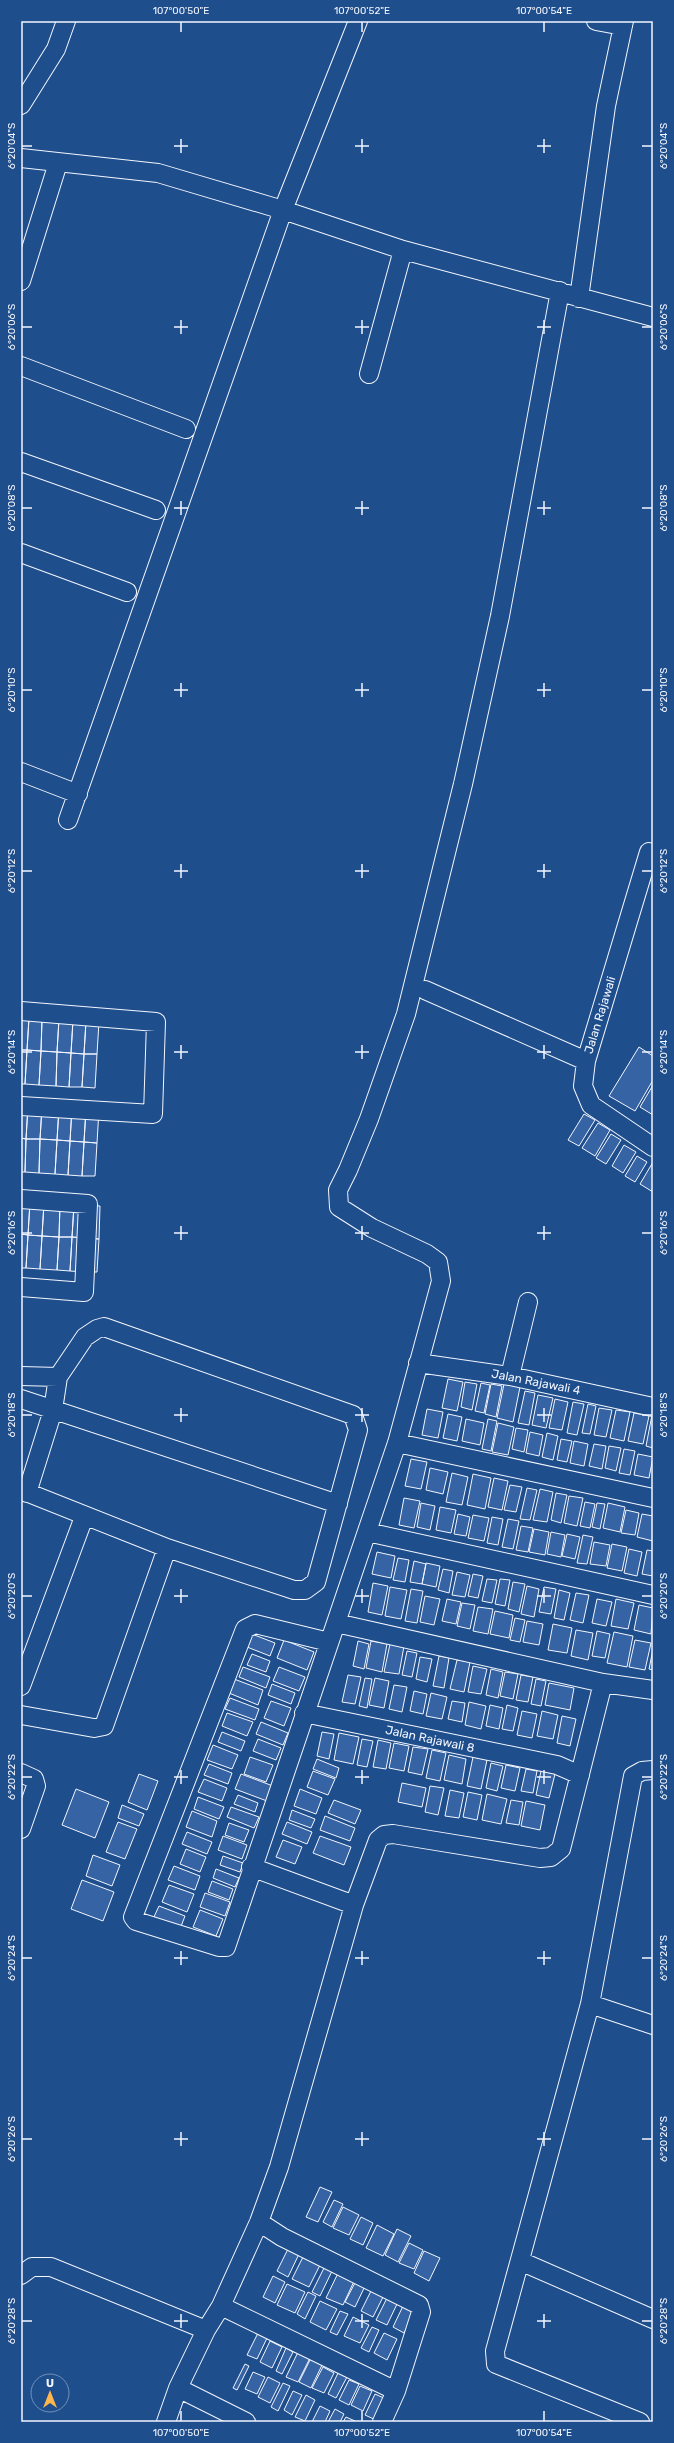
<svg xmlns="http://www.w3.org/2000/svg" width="674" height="2443" viewBox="0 0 674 2443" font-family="Rubik,sans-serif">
	<rect width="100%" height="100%" fill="#1f4e8c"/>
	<path fill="#3563a3" stroke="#f2f6ff" d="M21 1017 29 1018 27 1050H21Z
		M29 1018 42 1019 41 1051 27 1050Z
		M42 1019H59L57 1052 41 1051Z
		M59 1019 73 1020 71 1053 57 1052Z
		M73 1020 86 1021 84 1054 71 1053Z
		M86 1021 99 1022 97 1054H84Z
		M639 1047 653 1056V1080L635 1111 609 1096Z
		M21 1050H27L25 1084H21Z
		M27 1050 41 1051 39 1085 25 1084Z
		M41 1051 57 1052 56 1086 39 1085Z
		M57 1052 71 1053 69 1087 56 1086Z
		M71 1053 84 1054 82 1087H69Z
		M84 1054H97L95 1088 82 1087Z
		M653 1085V1115L640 1107Z
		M21 1106H28L26 1139 21 1138Z
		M28 1106 42 1107 40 1139H26Z
		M42 1107 59 1108 57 1140 40 1139Z
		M59 1108H72L70 1141 57 1140Z
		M72 1108 86 1109 84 1142 70 1141Z
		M86 1109 99 1110 97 1143 84 1142Z
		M584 1114 595 1120 579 1146 568 1140Z
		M598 1123 610 1130 595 1156 582 1148Z
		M611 1134 621 1140 606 1164 596 1158Z
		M21 1138 26 1139 25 1172H21Z
		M26 1139H40L39 1173 25 1172Z
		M40 1139 57 1140 55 1174 39 1173Z
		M57 1140 70 1141 68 1175 55 1174Z
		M70 1141 84 1142 82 1176 68 1175Z
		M84 1142 97 1143 95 1176H82Z
		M624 1145 636 1152 623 1173 612 1166Z
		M637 1156 647 1162 635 1182 625 1176Z
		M653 1162V1192L640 1184Z
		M21 1202H30L28 1235 21 1234Z
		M30 1202 44 1203 42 1236 28 1235Z
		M44 1203 60 1204 59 1237 42 1236Z
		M60 1204 74 1205 72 1237H59Z
		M74 1205H87L85 1238 72 1237Z
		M87 1205 100 1206 99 1239 85 1238Z
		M21 1234 28 1235 26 1268H21Z
		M28 1235 42 1236 40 1269 26 1268Z
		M42 1236 59 1237 57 1270 40 1269Z
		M59 1237H72L70 1271 57 1270Z
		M72 1237 85 1238 84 1272 70 1271Z
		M85 1238 99 1239 97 1272H84Z
		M448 1379 463 1382 457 1411 442 1408Z
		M465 1382 477 1384 472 1410 461 1407Z
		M481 1383 490 1385 484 1413 475 1411Z
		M491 1384 502 1386 496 1417 485 1414Z
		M504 1384 520 1387 513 1422 497 1418Z
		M525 1391 535 1393 529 1425 518 1423Z
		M538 1395 553 1398 546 1428 532 1425Z
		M555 1399 568 1402 562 1430 549 1428Z
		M573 1402 584 1404 577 1435 567 1433Z
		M588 1404 596 1406 590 1434 582 1433Z
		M599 1408 612 1410 606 1437 594 1435Z
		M427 1409 443 1412 438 1438 422 1435Z
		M616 1410 630 1412 624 1441 610 1438Z
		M634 1413 649 1416 643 1444 628 1441Z
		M448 1414 462 1417 457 1441 443 1438Z
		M652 1415H653V1448L646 1446Z
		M466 1419 484 1423 480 1445 462 1441Z
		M488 1419 497 1421 491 1451 482 1449Z
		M498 1423 514 1427 508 1455 492 1452Z
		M516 1428 528 1430 524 1452 512 1449Z
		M530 1432 543 1435 539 1456 526 1453Z
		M547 1433 558 1436 553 1460 542 1457Z
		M561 1439 572 1441 567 1462 557 1460Z
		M574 1441 588 1444 584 1466 570 1463Z
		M594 1444 606 1446 602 1469 589 1466Z
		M609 1446 621 1448 616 1471 605 1468Z
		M624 1449 635 1451 630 1475 619 1473Z
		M638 1454 653 1457 649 1478 634 1475Z
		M411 1459 427 1462 421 1489 405 1486Z
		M430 1468 448 1472 443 1494 426 1490Z
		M452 1473 468 1477 462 1505 446 1502Z
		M473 1474 491 1478 485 1509 467 1505Z
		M494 1478 508 1481 502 1510 488 1507Z
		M510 1485 522 1487 516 1512 504 1510Z
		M527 1488 537 1490 530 1520 520 1519Z
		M540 1489 553 1492 547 1522 533 1520Z
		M556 1493 567 1495 561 1523 551 1520Z
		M569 1496 583 1498 577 1526 564 1523Z
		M404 1498 420 1501 414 1528 399 1525Z
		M585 1502 595 1504 590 1528 580 1526Z
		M421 1503 435 1506 430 1530 417 1527Z
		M597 1503 605 1504 600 1529 592 1527Z
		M608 1503 625 1507 620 1532 603 1528Z
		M440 1507 456 1510 451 1533 436 1530Z
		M626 1510 639 1513 635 1535 621 1533Z
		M458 1514 470 1517 466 1536 454 1534Z
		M642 1514 653 1516V1541L637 1537Z
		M473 1515 489 1518 484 1541 468 1538Z
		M492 1517 503 1519 498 1545 487 1543Z
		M508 1519 519 1521 513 1549 502 1547Z
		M521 1526 533 1528 528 1552 516 1550Z
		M534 1529 549 1532 545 1555 529 1552Z
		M551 1532 565 1535 561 1557 547 1554Z
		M567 1534 580 1537 575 1559 562 1556Z
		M583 1535 593 1537 587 1564 577 1563Z
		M594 1542 610 1545 606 1566 590 1564Z
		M612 1544 627 1547 622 1571 607 1568Z
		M629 1549 642 1552 637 1576 624 1573Z
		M647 1550 653 1551V1576L642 1574Z
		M377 1552 395 1556 391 1578 372 1574Z
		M398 1558 409 1560 405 1582 393 1580Z
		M414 1561 426 1564 422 1584 410 1582Z
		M426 1563 440 1566 436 1587 422 1584Z
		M443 1569 453 1571 449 1593 438 1590Z
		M457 1572 470 1575 465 1597 452 1595Z
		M473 1574 483 1576 478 1598 468 1596Z
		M487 1579 497 1580 492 1603 482 1601Z
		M500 1579 510 1580 505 1606 495 1604Z
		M513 1582 525 1584 519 1612 508 1609Z
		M373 1583 388 1586 382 1615 368 1612Z
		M527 1586 539 1589 534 1617 521 1614Z
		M390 1587 407 1590 401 1619 385 1616Z
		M544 1587 556 1589 551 1614 539 1612Z
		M411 1589 423 1591 417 1623 405 1621Z
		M559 1590 570 1593 564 1620 554 1618Z
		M576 1593 589 1595 583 1623 570 1620Z
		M425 1596 440 1599 434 1625 420 1622Z
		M447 1599 461 1602 456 1624 442 1621Z
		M597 1599 612 1602 606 1626 592 1623Z
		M616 1599 634 1603 628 1629 611 1626Z
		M462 1603 475 1605 470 1629 457 1626Z
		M639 1605 653 1608 651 1634 634 1630Z
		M478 1607 493 1609 488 1634 473 1631Z
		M495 1611 513 1615 509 1638 490 1634Z
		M515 1618 525 1620 520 1642 510 1640Z
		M527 1621 543 1624 539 1645 523 1642Z
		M553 1624 572 1628 567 1653 548 1650Z
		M576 1630 593 1633 588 1660 571 1656Z
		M597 1631 610 1634 605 1658 592 1656Z
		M614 1632 633 1636 627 1667 607 1663Z
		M252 1634 275 1643 270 1656 247 1647Z
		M284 1640 314 1652 307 1670 277 1658Z
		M635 1640 651 1643 645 1670 629 1667Z
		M358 1641 369 1644 364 1669 353 1666Z
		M371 1641 387 1644 382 1672 366 1668Z
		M390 1644 404 1646 399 1674 384 1672Z
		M653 1649V1670L649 1669Z
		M407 1651 417 1653 412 1677 402 1675Z
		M252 1654 270 1661 266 1672 247 1665Z
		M439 1656 449 1658 444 1688 433 1686Z
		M420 1657 432 1659 427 1682 416 1679Z
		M457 1660 470 1662 464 1692 450 1689Z
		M473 1666 487 1669 481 1694 468 1692Z
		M243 1667 270 1677 266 1688 239 1677Z
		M279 1667 305 1677 299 1691 273 1681Z
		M491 1669 503 1672 498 1698 486 1695Z
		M505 1672 518 1674 513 1699 500 1696Z
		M348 1675 361 1677 355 1704 342 1702Z
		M521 1675 533 1677 528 1702 516 1700Z
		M365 1678 372 1679 367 1708 359 1706Z
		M375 1678 389 1681 384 1708 369 1705Z
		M234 1679 263 1690 258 1705 229 1693Z
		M536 1679 546 1681 541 1706 531 1704Z
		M549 1683 574 1688 570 1710 545 1705Z
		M272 1684 295 1693 291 1704 268 1695Z
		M394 1685 407 1687 402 1712 389 1709Z
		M414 1691 427 1694 423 1714 410 1711Z
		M431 1693 447 1697 442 1719 426 1716Z
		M230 1698 259 1709 255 1720 225 1709Z
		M271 1701 291 1708 284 1726 264 1718Z
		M452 1701 465 1703 462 1722 448 1719Z
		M469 1702 486 1706 481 1729 465 1725Z
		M490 1705 503 1708 499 1729 486 1726Z
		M507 1705 518 1708 513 1731 502 1729Z
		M522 1711 537 1714 532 1738 517 1735Z
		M542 1711 558 1715 553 1739 537 1736Z
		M227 1713 253 1722 247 1736 222 1726Z
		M562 1716 576 1719 570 1746 557 1743Z
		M261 1722 288 1733 283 1745 256 1734Z
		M222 1732 245 1741 241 1751 218 1742Z
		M322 1732 334 1734 329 1759 317 1756Z
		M339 1733 359 1737 353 1764 334 1760Z
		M258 1739 281 1748 276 1760 253 1751Z
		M362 1739 373 1741 367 1767 357 1765Z
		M378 1740 391 1743 386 1769 373 1767Z
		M394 1743 409 1746 404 1771 389 1768Z
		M213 1745 238 1755 232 1769 207 1760Z
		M413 1747 428 1749 422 1775 408 1772Z
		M432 1750 446 1753 440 1781 426 1778Z
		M449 1755 466 1759 462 1784 444 1780Z
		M250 1757 273 1765 266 1782 244 1774Z
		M473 1757 487 1760 481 1789 467 1786Z
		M317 1759 339 1768 336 1778 313 1769Z
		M491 1763 503 1766 497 1791 486 1788Z
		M209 1764 232 1773 228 1784 204 1775Z
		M506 1765 520 1768 515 1791 501 1788Z
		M526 1769 537 1771 533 1793 521 1791Z
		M313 1771 335 1779 328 1795 307 1787Z
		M541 1771 555 1774 549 1798 536 1795Z
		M139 1774 158 1781 147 1810 128 1802Z
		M241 1774 273 1786 267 1801 235 1789Z
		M204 1779 227 1788 222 1801 198 1792Z
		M402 1783 426 1788 422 1807 398 1802Z
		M430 1786 444 1788 438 1815 425 1812Z
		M76 1789 109 1802 95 1838 62 1825Z
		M300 1789 322 1798 316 1814 294 1806Z
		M450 1790 464 1793 459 1818 445 1816Z
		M468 1792 482 1795 477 1820 463 1817Z
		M487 1794 507 1799 501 1824 482 1820Z
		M238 1795 258 1803 255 1812 234 1804Z
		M198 1797 224 1807 219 1819 194 1809Z
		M334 1800 361 1810 355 1824 328 1813Z
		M511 1800 523 1802 519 1825 506 1823Z
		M526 1801 545 1805 540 1830 521 1826Z
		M122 1805 144 1814 139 1826 118 1818Z
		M231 1807 259 1817 254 1828 227 1817Z
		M292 1810 315 1819 311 1828 289 1820Z
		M192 1811 217 1821 212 1837 186 1827Z
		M325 1816 355 1828 350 1841 320 1830Z
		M118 1822 137 1829 125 1859 106 1852Z
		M287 1822 312 1832 307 1844 282 1834Z
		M229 1823 249 1830 244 1842 225 1835Z
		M187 1832 212 1842 207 1854 182 1844Z
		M223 1836 247 1845 242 1859 218 1850Z
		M320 1836 351 1847 344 1865 313 1853Z
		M283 1840 302 1847 295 1864 276 1857Z
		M186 1849 206 1857 200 1872 180 1864Z
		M93 1855 120 1865 112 1886 86 1876Z
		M223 1856 243 1863 240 1872 220 1865Z
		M174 1866 200 1876 195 1890 168 1880Z
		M216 1869 239 1878 235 1887 213 1878Z
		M82 1880 114 1892 103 1921 71 1909Z
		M212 1881 233 1889 229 1900 208 1892Z
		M169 1885 194 1894 187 1912 162 1902Z
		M205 1893 230 1902 225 1916 200 1907Z
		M159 1906 185 1916 180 1929 153 1919Z
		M200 1910 223 1919 216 1936 193 1927Z
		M320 2187 332 2192 318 2222 306 2217Z
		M334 2200 343 2204 332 2227 323 2222Z
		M343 2207 359 2215 349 2235 333 2228Z
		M361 2217 373 2223 363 2245 350 2239Z
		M377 2225 394 2234 383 2256 366 2248Z
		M397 2229 411 2236 398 2262 385 2255Z
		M409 2243 423 2250 414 2269 399 2263Z
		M289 2247 300 2252 288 2277 277 2271Z
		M424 2251 440 2258 429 2281 414 2273Z
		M304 2255 321 2263 309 2287 292 2279Z
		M326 2264 334 2267 320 2296 312 2292Z
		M340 2269 356 2277 343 2305 326 2298Z
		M273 2276 285 2282 275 2303 263 2297Z
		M357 2279 366 2284 355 2307 345 2302Z
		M287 2284 305 2292 295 2313 277 2305Z
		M371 2291 383 2297 373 2317 361 2311Z
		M308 2292 316 2296 305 2319 297 2314Z
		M387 2298 398 2302 387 2325 376 2320Z
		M320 2301 337 2309 326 2330 310 2322Z
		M403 2306 415 2312 404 2333 393 2327Z
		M340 2311 348 2314 337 2335 330 2332Z
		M353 2317 369 2325 360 2343 344 2336Z
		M372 2327 379 2330 369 2352 361 2348Z
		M259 2331 268 2336 257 2359 247 2355Z
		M384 2333 397 2339 387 2360 374 2353Z
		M270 2341 282 2347 272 2368 260 2362Z
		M286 2348 293 2352 282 2374 276 2371Z
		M298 2352 310 2358 298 2382 286 2377Z
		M311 2358 323 2363 311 2388 299 2382Z
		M245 2364 249 2366 237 2390 233 2388Z
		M323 2367 334 2373 324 2393 312 2388Z
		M253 2372 265 2377 257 2394 245 2389Z
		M338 2373 347 2377 336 2398 328 2394Z
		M268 2377 280 2383 270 2403 258 2397Z
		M349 2380 359 2384 349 2405 339 2400Z
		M283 2383 290 2386 278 2411 271 2407Z
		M360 2386 372 2391 363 2411 351 2405Z
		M293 2391 302 2395 292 2415 284 2410Z
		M375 2394 388 2400 378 2421 365 2415Z
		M306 2395 315 2400 305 2421 295 2417Z
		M320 2406 330 2411 325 2422H312Z
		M335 2409 344 2414 340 2422H328Z
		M346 2417 355 2421V2422H343Z"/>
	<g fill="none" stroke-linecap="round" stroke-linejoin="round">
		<g stroke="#f2f6ff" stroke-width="20">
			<path id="minor" d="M596 21 623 26
				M21 105 56 49 66 21
				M21 158 158 173 283 210 403 250 653 317
				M21 281 58 163
				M579 298 606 106 624 21
				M21 366 186 429
				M369 374 403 250
				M21 462 156 510
				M21 553 127 592
				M21 772 78 794
				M68 820 283 210 358 21
				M649 852 586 1061 583 1086 591 1105 653 1147
				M425 990 586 1061
				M21 1011 156 1022 153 1114 21 1106
				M21 1199 88 1204 84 1292 21 1287
				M418 1363 510 1376 653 1407
				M21 1376 58 1377
				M510 1376 528 1302
				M21 1399 338 1504
				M397 1443 653 1498
				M21 1490 167 1548 294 1590H305L316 1582 358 1430 353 1415 104 1327 97 1329 85 1337 58 1377 53 1410 27 1493
				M367 1532 653 1595
				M336 1623 603 1683 653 1690
				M329 1642 255 1624 245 1629 133 1917 136 1921 219 1947H226L397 1443 441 1281 438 1262 427 1254 372 1228 339 1207 338 1190 348 1170 369 1119 406 1014 463 784 500 616 560 291
				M21 1686 84 1517
				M304 1713 557 1765 580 1775
				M21 1715 94 1728 104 1726 167 1548
				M21 1773 34 1779 36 1786 21 1829
				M251 1867 354 1905
				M590 2004 653 2025
				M259 2222 282 2237 419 2305 421 2312 396 2391 382 2422
				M520 2261 653 2319
				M21 2275 32 2267H51L206 2330
				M221 2306 396 2391
				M178 2388 246 2422
				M166 2422 178 2388 206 2330 221 2306 259 2222 279 2167 354 1905 378 1840 384 1835 393 1834 540 1858 551 1857 561 1849 603 1683
				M640 2422 496 2364 495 2351 590 2004 633 1776 642 1771 653 1770"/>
		</g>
		<use href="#minor" stroke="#1f4e8c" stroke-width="18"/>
	</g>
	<path fill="none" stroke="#f2f6ff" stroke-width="1.5" d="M181 22V32M362 22V32M544 22V32M181 139V153M362 139V153M544 139V153M22 146H32M174 146H188M355 146H369M537 146H551M642 146H652M181 320V334M362 320V334M544 320V334M22 327H32M174 327H188M355 327H369M537 327H551M642 327H652M181 501V515M362 501V515M544 501V515M22 508H32M174 508H188M355 508H369M537 508H551M642 508H652M181 683V697M362 683V697M544 683V697M22 690H32M174 690H188M355 690H369M537 690H551M642 690H652M181 864V878M362 864V878M544 864V878M22 871H32M174 871H188M355 871H369M537 871H551M642 871H652M181 1045V1059M362 1045V1059M544 1045V1059M22 1052H32M174 1052H188M355 1052H369M537 1052H551M642 1052H652M181 1226V1240M362 1226V1240M544 1226V1240M22 1233H32M174 1233H188M355 1233H369M537 1233H551M642 1233H652M181 1408V1422M362 1408V1422M544 1408V1422M22 1415H32M174 1415H188M355 1415H369M537 1415H551M642 1415H652M181 1589V1603M362 1589V1603M544 1589V1603M22 1596H32M174 1596H188M355 1596H369M537 1596H551M642 1596H652M181 1770V1784M362 1770V1784M544 1770V1784M22 1777H32M174 1777H188M355 1777H369M537 1777H551M642 1777H652M181 1951V1965M362 1951V1965M544 1951V1965M22 1958H32M174 1958H188M355 1958H369M537 1958H551M642 1958H652M181 2132V2146M362 2132V2146M544 2132V2146M22 2139H32M174 2139H188M355 2139H369M537 2139H551M642 2139H652M181 2314V2328M362 2314V2328M544 2314V2328M22 2321H32M174 2321H188M355 2321H369M537 2321H551M642 2321H652M181 2411V2421M362 2411V2421M544 2411V2421"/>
	<g text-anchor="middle" stroke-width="3" stroke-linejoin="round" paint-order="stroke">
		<g font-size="12" fill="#f2f6ff" stroke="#1f4e8c">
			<text transform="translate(600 1015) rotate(-73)" y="4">Jalan Rajawali</text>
			<text transform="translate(536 1382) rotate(11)" y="4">Jalan Rajawali 4</text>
			<text transform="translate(430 1739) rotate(12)" y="4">Jalan Rajawali 8</text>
		</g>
	</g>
	<rect width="674" height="2443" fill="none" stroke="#1f4e8c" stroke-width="44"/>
	<g transform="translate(50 2393)"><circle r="19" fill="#1f4e8c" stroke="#7391ba"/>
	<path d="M0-3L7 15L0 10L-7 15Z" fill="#ffb74d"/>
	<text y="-6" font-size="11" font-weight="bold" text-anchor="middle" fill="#f2f6ff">U</text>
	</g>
	<rect x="22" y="22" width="630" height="2399" fill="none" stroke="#f2f6ff" stroke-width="1.5"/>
	<g font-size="10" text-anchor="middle" fill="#f2f6ff">
		<text x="181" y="14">107°00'50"E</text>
		<text x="362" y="14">107°00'52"E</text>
		<text x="544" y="14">107°00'54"E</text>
		<text transform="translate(11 146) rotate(-90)" y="4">6°20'04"S</text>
		<text transform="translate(663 146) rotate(-90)" y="4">6°20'04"S</text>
		<text transform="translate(11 327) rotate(-90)" y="4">6°20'06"S</text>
		<text transform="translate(663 327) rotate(-90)" y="4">6°20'06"S</text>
		<text transform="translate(11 508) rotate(-90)" y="4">6°20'08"S</text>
		<text transform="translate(663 508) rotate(-90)" y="4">6°20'08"S</text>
		<text transform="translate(11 690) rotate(-90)" y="4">6°20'10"S</text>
		<text transform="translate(663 690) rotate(-90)" y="4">6°20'10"S</text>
		<text transform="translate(11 871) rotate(-90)" y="4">6°20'12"S</text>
		<text transform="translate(663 871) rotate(-90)" y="4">6°20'12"S</text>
		<text transform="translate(11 1052) rotate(-90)" y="4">6°20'14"S</text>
		<text transform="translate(663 1052) rotate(-90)" y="4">6°20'14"S</text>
		<text transform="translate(11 1233) rotate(-90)" y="4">6°20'16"S</text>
		<text transform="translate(663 1233) rotate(-90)" y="4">6°20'16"S</text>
		<text transform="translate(11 1415) rotate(-90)" y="4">6°20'18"S</text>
		<text transform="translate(663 1415) rotate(-90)" y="4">6°20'18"S</text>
		<text transform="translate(11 1596) rotate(-90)" y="4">6°20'20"S</text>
		<text transform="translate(663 1596) rotate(-90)" y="4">6°20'20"S</text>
		<text transform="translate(11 1777) rotate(-90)" y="4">6°20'22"S</text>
		<text transform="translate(663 1777) rotate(-90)" y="4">6°20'22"S</text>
		<text transform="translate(11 1958) rotate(-90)" y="4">6°20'24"S</text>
		<text transform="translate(663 1958) rotate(-90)" y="4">6°20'24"S</text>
		<text transform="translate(11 2139) rotate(-90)" y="4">6°20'26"S</text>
		<text transform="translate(663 2139) rotate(-90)" y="4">6°20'26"S</text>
		<text transform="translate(11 2321) rotate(-90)" y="4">6°20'28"S</text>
		<text transform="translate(663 2321) rotate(-90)" y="4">6°20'28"S</text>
		<text x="181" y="2436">107°00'50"E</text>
		<text x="362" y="2436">107°00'52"E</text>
		<text x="544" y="2436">107°00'54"E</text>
	</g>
</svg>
